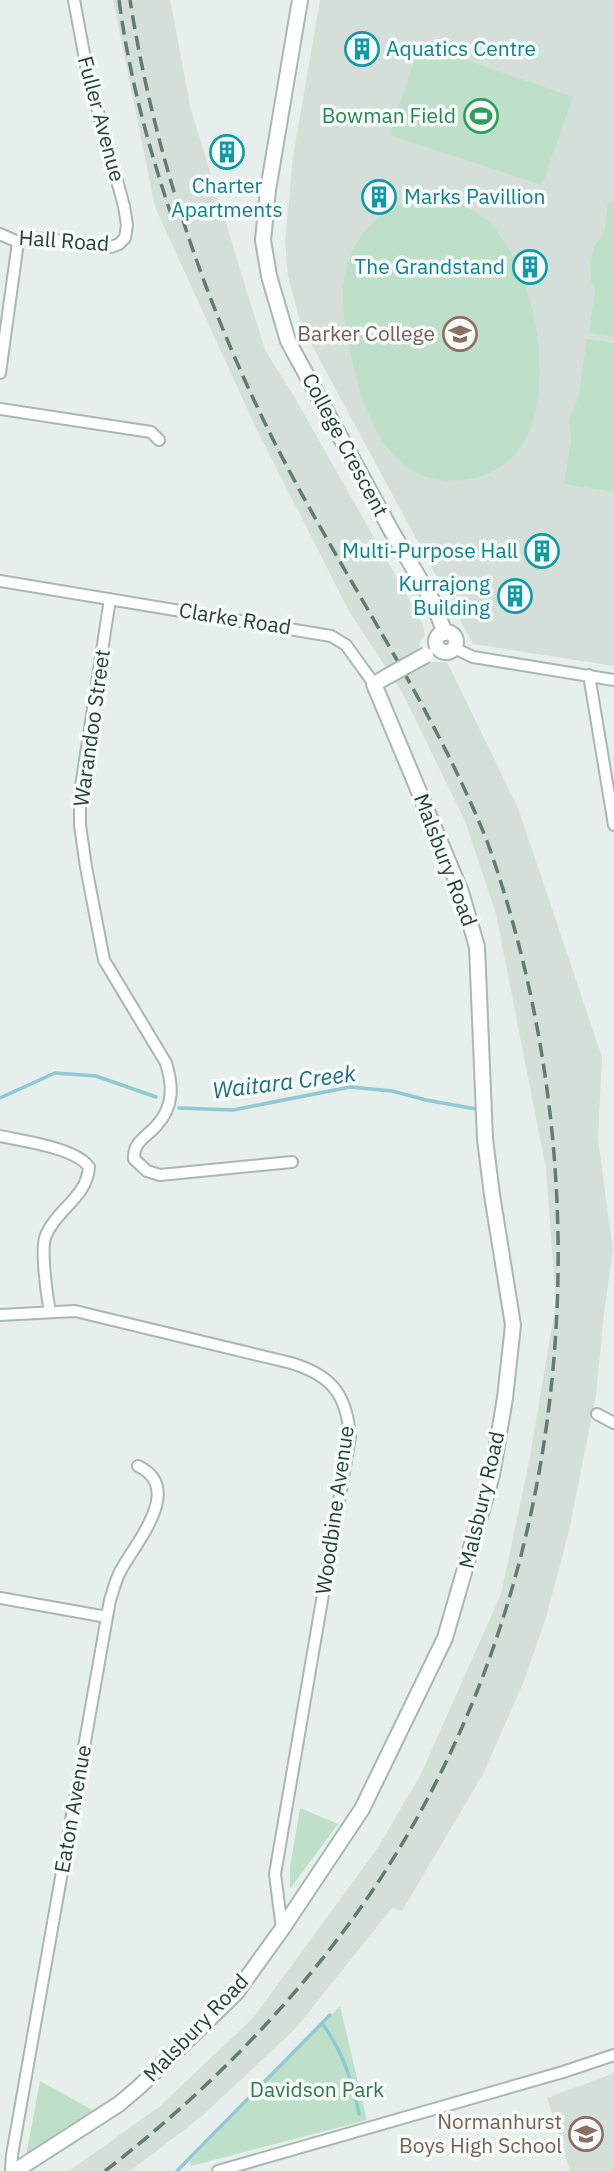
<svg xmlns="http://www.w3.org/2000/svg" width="614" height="2171" viewBox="0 0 614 2171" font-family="'IBM Plex Sans',sans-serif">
	<rect width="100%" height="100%" fill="#e6efeb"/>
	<path fill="#d4dfda" d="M113 0H170L191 110 265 350 295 398 423 624 425 635 419 644 424 664 432 662H447L518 808 602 1057 598 1139 613 1251 604 1313 596 1395 569 1531 546 1617 524 1681 483 1774 402 1911 392 1908 295 2029 201 2117 130 2171H69L160 2106 253 2018 377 1849 421 1774 501 1594 529 1462 556 1302 546 1169 496 914 465 821 402 692 350 613 256 428 155 207Z
		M320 0H614V666L473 644 301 325 288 276 285 242 293 157Z
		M614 2073V2171H570L547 2098Z"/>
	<path fill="#bfe0c8" d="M420 44 573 97 542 185 389 135Z
		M423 198C445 200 465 203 483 217 534 258 557 383 525 440 514 461 494 474 471 479 451 483 428 481 410 469 377 447 363 405 354 369 348 343 342 317 343 290 345 245 377 204 423 198Z
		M608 202H614V337L589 333 595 291 591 281 590 261 596 243 604 234Z
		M587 339 614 343V492L564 484 571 441 569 420 578 399Z
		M300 1808 338 1824 290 1889V1867Z
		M340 2006 367 2120 191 2166 190 2161Z
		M40 2081 96 2112 26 2156Z"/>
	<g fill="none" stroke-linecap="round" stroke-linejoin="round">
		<path stroke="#8ec9d4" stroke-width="3.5" d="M0 1098 55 1073 96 1076 156 1097
			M179 1108 233 1110 350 1087 392 1091 426 1100 476 1109
			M322 2023C341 2049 353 2082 359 2114
			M177 2171 330 2015"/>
		<g stroke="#a8b8b2" stroke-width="14">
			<path id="minor" d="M0 234 18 242 31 238 46 239 111 247 119 244 125 238 127 225 124 206 88 75 74 0
				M0 373 18 242
				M0 409 151 432 159 440
				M0 581 331 636 346 645 374 684
				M110 599 80 793V825L86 867 104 960 166 1063C173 1086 174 1106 157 1125 147 1137 133 1141 134 1159L147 1171 160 1175 292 1162
				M454 648 473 657 614 680
				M589 675 614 825
				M0 1136C23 1141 76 1148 89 1167 87 1197 57 1209 46 1235 40 1247 47 1297 50 1311
				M0 1315 75 1311 291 1363C331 1375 347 1394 350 1437L275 1874 282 1929
				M597 1414 614 1423
				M0 1598 107 1617
				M11 2171 12 2155 110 1600C113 1592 115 1582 119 1574 133 1545 186 1489 138 1466
				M218 2171 563 2072 614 2055"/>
		</g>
		<g stroke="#a8b8b2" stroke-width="18">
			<path id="tertiary" d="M300 0 268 190 263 240 269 276 288 341 392 532 432 600 445 633
				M436 642a10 10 0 1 1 20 0a10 10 0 1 1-20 0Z
				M15 2171 119 2104 139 2087 236 1993 282 1929 362 1809 445 1638 492 1475 505 1398 513 1325 492 1195 485 1139 477 947 461 892 374 684 388 676"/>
		</g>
		<use href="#minor" stroke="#fff" stroke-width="10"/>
		<use href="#tertiary" stroke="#fff" stroke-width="14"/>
		<path stroke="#5f7d75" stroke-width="3.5" stroke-dasharray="14 7" stroke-linecap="butt" d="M119 0C129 76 149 150 174 223
			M105 2171C194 2102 275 2023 343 1932 574 1624 614 1197 487 841 433 706 349 586 282 457 208 314 155 159 130 0"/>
		<g stroke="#a8b8b2" stroke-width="18" stroke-linecap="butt">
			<path id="tertiary-bridge" d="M388 676 426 655"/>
		</g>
		<use href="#tertiary-bridge" stroke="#fff" stroke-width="14"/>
	</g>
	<defs>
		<g id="building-ring" transform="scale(1.75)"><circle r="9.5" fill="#f7fbf9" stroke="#0f9aa8" stroke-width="1.5"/><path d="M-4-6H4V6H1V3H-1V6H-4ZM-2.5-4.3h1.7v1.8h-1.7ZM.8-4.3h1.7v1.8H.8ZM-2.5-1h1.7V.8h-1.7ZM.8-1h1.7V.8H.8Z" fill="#0f9aa8"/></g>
		<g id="stadium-ring" transform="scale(1.75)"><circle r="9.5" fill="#f7fbf9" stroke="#2e9e5b" stroke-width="1.5"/><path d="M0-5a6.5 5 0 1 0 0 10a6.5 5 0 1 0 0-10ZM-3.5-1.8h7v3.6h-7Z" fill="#2e9e5b"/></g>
		<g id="school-ring" transform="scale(1.75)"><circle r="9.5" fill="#f7fbf9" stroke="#8d6e63" stroke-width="1.5"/><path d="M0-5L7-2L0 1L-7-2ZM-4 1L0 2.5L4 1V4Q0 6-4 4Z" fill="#8d6e63"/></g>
	</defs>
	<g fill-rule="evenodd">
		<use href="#building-ring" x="362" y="49"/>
		<use href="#stadium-ring" x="481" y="116"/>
		<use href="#building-ring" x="227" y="152"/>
		<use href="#building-ring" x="379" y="197"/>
		<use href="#building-ring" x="530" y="267"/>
		<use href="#school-ring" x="460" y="334"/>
		<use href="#building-ring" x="542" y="551"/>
		<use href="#building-ring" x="515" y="596"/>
		<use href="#school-ring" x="586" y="2134"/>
	</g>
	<g text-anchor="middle" stroke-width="7" stroke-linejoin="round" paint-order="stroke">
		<g font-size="21" fill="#0d838f" stroke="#f7fbf9" text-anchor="end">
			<text x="386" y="56" text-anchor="start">Aquatics Centre</text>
			<text x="227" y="193" text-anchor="middle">Charter<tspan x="227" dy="24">Apartments</tspan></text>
			<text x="404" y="204" text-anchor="start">Marks Pavillion</text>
			<text x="505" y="274">The Grandstand</text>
			<text x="518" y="558">Multi-Purpose Hall</text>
			<text x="490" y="591">Kurrajong<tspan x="490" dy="24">Building</tspan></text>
		</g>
		<g font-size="21" fill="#27864d" stroke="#f7fbf9" text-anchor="end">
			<text x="456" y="123">Bowman Field</text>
		</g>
		<g font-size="21" fill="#24423a" stroke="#f7fbf9">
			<text transform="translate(101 119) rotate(75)" y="7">Fuller Avenue</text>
			<text transform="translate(64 241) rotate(4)" y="7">Hall Road</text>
			<text transform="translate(345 445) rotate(62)" y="7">College Crescent</text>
			<text transform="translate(235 619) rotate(9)" y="7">Clarke Road</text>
			<text transform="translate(92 728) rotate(-82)" y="7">Warandoo Street</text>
			<text transform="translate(445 860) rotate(69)" y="7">Malsbury Road</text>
			<text transform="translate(482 1500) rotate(-77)" y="7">Malsbury Road</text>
			<text transform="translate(335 1510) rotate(-82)" y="7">Woodbine Avenue</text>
			<text transform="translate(73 1809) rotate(-80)" y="7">Eaton Avenue</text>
			<text transform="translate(196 2028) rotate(-46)" y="7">Malsbury Road</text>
		</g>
		<g font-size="21" fill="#785e54" stroke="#f7fbf9" text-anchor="end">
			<text x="435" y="341">Barker College</text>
			<text x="562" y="2129">Normanhurst<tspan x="562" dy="24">Boys High School</tspan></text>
		</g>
		<g font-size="21" fill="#2d7a4b" stroke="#f7fbf9">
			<text x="317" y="2097">Davidson Park</text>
		</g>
		<g font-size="23" font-style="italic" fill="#1c6f80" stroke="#f7fbf9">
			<text transform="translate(284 1082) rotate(-7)" y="8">Waitara Creek</text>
		</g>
	</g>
</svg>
